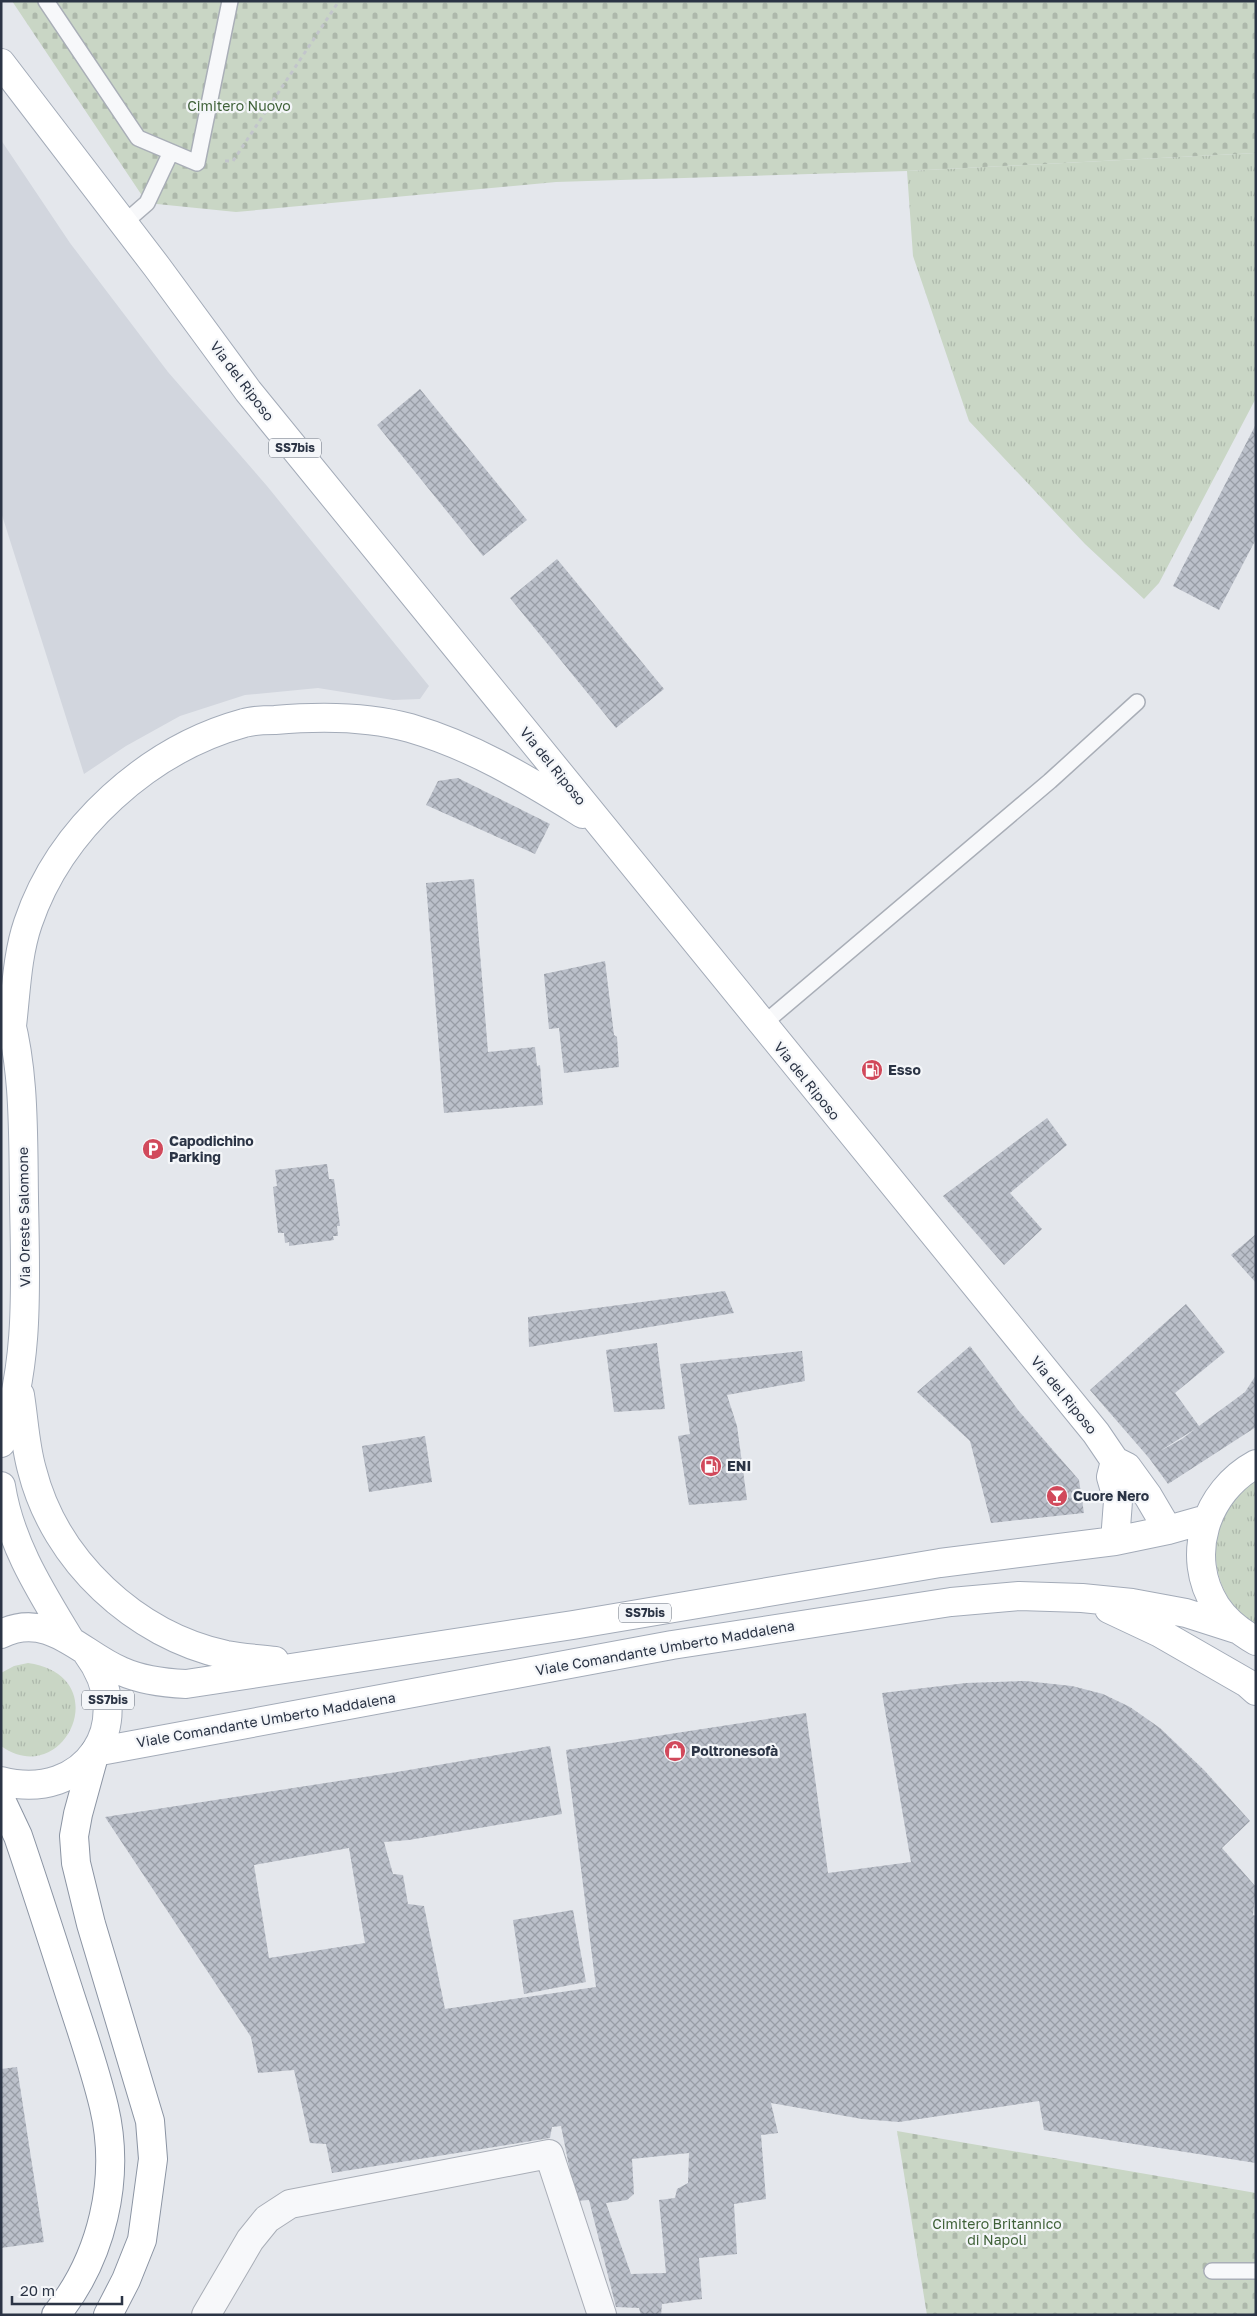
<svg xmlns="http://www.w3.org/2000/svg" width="1257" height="2316" viewBox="0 0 1257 2316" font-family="'Golos Text',sans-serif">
	<defs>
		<pattern id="grass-tufts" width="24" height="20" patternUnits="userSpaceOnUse" patternTransform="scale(1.25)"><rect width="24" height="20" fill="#c9d6c5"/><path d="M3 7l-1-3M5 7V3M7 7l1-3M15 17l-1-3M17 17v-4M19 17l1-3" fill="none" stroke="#adb8ab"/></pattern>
		<pattern id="cemetery-stones" width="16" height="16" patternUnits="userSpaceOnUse" patternTransform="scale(1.25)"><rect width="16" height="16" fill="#c9d6c5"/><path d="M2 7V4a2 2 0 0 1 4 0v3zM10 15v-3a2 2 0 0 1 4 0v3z" fill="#adb8ab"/></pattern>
		<pattern id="building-cross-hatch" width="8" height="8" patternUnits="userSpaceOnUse" patternTransform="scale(1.25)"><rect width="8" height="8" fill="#bbc0ca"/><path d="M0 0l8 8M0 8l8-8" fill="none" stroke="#989da6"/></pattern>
	</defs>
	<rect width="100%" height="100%" fill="#e4e7ec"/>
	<path fill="#d2d6de" d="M1 140 70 243 168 372 267 486 429 686 420 699 393 700 318 688 245 695 180 716 126 746 84 774 1 512Z"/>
	<path fill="url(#grass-tufts)" d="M1256 153V398L1159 583 1144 599 1085 544 969 421 913 256 907 171Z
		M1256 1480V1625C1209 1598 1202 1529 1241 1492 1246 1488 1250 1483 1256 1480Z
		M28 1663C118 1676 64 1791 1 1746V1673L14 1666Z"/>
	<path fill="url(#cemetery-stones)" d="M12 1H1256V153L907 171 556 182 236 212 147 203Z
		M897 2131 1256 2193V2315H927Z"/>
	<path fill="url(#building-cross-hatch)" fill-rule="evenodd" d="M420 389 527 520 483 556 377 425Z
		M1256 424V539L1219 610 1173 586Z
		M557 559 664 689 616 728 510 598Z
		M458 778 550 824 535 854 426 805 438 781Z
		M474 879 488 1052 535 1047 537 1066 540 1065 543 1105 444 1113 426 883Z
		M605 961 614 1035 617 1037 619 1067 564 1073 559 1028 549 1029 544 974Z
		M1047 1118 1067 1145 1010 1193 1042 1229 1004 1265 943 1196Z
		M327 1164 329 1179H334L340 1226H337L338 1236H333L334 1240 289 1246V1242L285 1243 284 1233H278L273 1187 277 1186 275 1170Z
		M1256 1234V1283L1231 1255Z
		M725 1291 734 1313 529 1347 528 1317Z
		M1186 1304 1225 1352 1175 1393 1199 1426 1245 1392 1256 1375V1427L1168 1484 1149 1458 1090 1390ZM1195 1429 1182 1439 1160 1451Z
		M657 1343 665 1409 614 1412 606 1350Z
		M970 1346 1018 1410 1079 1480 1084 1513 991 1523 970 1441 917 1392Z
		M802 1351 805 1381 727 1395 737 1426 747 1500 689 1505 678 1436 690 1434 680 1364Z
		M425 1436 432 1482 369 1492 362 1446Z
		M1025 1681 1072 1686 1103 1694 1130 1707 1160 1728 1204 1770 1250 1821 1222 1848 1256 1887 1253 1915 1256 1916V2163L1044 2130 1039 2101 899 2122 862 2119 771 2103 778 2133 761 2135 766 2199 734 2204 737 2254 699 2258 702 2299 662 2304 661 2315H641L639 2308 616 2307 589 2200 576 2201 561 2126 552 2127 550 2138 332 2173 326 2144 310 2143 294 2070 258 2073 251 2037 105 1817 397 1772 550 1746 562 1814 409 1840 384 1842 393 1874 403 1875 408 1904 424 1906 445 2009 596 1987 566 1750 806 1713 828 1873 911 1862 882 1693 966 1683ZM349 1848 365 1943 269 1958 254 1865ZM689 2153 688 2183 677 2189 675 2198 659 2200 666 2273 631 2274 606 2203 627 2200 634 2194 632 2159Z
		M573 1910 586 1982 524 1994 513 1920Z
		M17 2067 44 2242 1 2248V2069Z"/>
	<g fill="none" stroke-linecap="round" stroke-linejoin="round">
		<g stroke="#a9aeb7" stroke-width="18">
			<path id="lane" d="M46 1 138 138 197 163 230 1
				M124 223 147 203 171 152
				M762 1025 1050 781 1137 702
				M1212 2271H1256"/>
		</g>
		<g stroke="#a9aeb7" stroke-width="30">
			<path id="street" d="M206 2315 250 2240 267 2219 290 2204 549 2154 602 2315"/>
		</g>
		<g stroke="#a3abb8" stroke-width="30">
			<path id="primary" d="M1 63 157 267 248 391 1096 1433 1115 1461 1127 1467 1148 1496 1168 1530
				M12 1026C16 992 17 955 28 923 60 828 149 749 244 723 254 720 265 720 275 720 319 716 367 716 410 728 475 747 526 779 583 814
				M20 1395C24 1420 25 1446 32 1470 55 1561 135 1635 226 1655 242 1658 259 1659 275 1661
				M1 1443C31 1366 25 1278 24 1197 23 1137 25 1066 7 1008
				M1115 1461 1111 1477 1118 1501 1115 1541
				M1256 1464C1206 1491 1184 1556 1216 1606 1226 1621 1240 1632 1256 1641
				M1 1486C10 1543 40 1590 69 1638
				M1109 1609 1160 1633 1247 1683 1256 1691
				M1 1634C49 1610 82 1655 121 1671 141 1680 164 1683 186 1684L573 1625 940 1563 1115 1541 1168 1530 1207 1519
				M95 1752 672 1645 951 1602 1019 1596 1082 1598 1132 1603 1186 1613 1236 1629
				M1 1781C86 1803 139 1722 87 1653"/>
		</g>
		<g stroke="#8b94a3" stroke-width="30">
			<path id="highway" d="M95 1752 78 1814 74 1836 76 1863 91 1924 150 2121 153 2159 142 2240 126 2280 108 2315
				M1 1800 18 1836C36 1889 53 1942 70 1995 82 2032 95 2069 104 2107 121 2179 102 2258 56 2315"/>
		</g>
		<path stroke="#c2c5cb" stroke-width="3" stroke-dasharray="4 4" stroke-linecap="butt" d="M225 161H233L339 1"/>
		<use href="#lane" stroke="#f7f8fa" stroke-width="15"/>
		<use href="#street" stroke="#f7f8fa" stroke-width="28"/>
		<use href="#primary" stroke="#fff" stroke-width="28"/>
		<use href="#highway" stroke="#fff" stroke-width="28"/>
	</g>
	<defs>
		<g id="fuel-disc" transform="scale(1.125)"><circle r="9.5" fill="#d1495b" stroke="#f4f6f9"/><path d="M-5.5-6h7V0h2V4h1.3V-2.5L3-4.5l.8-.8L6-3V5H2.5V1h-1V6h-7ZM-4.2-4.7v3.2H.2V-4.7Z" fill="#fff"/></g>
		<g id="parking-disc" transform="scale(1.125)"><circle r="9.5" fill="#d1495b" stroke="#f4f6f9"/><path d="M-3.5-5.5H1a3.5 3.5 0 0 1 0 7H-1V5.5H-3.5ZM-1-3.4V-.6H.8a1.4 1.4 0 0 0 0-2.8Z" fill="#fff"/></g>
		<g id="bar-disc" transform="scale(1.125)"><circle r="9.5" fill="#d1495b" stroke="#f4f6f9"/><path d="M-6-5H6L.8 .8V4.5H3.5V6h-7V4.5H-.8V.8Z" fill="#fff"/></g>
		<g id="shop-disc" transform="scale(1.125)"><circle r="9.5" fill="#d1495b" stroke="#f4f6f9"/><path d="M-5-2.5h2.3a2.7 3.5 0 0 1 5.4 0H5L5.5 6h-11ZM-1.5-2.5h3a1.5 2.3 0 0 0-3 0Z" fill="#fff"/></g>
	</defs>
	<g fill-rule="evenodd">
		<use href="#fuel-disc" x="872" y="1070"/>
		<use href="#parking-disc" x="153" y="1149"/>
		<use href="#fuel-disc" x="711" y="1466"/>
		<use href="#bar-disc" x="1057" y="1496"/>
		<use href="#shop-disc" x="675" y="1751"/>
	</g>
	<g text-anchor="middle" stroke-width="4.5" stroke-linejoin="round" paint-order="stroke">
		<g fill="#f4f6f9" stroke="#676e7b" stroke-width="1">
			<rect x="269" y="438.5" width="52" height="19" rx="4"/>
			<rect x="619" y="1603.5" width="52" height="19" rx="4"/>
			<rect x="82" y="1690.5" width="52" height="19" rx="4"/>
		</g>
		<g font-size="12" font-weight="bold" fill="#2b3445">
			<text x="295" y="452">SS7bis</text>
			<text x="645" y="1617">SS7bis</text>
			<text x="108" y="1704">SS7bis</text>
		</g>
		<g font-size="14" fill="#3f6138" stroke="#f4f6f9">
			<text x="239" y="111">Cimitero Nuovo</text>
			<text x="997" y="2229">Cimitero Britannico<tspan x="997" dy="16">di Napoli</tspan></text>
		</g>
		<g font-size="14" fill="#2b3445" stroke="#f4f6f9">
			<text transform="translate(242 381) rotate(53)" y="5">Via del Riposo</text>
			<text transform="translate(553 766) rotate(51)" y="5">Via del Riposo</text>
			<text transform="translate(807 1081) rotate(51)" y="5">Via del Riposo</text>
			<text transform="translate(24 1217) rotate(-91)" y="5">Via Oreste Salomone</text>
			<text transform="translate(1064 1395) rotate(51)" y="5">Via del Riposo</text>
			<text transform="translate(665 1648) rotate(-10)" y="5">Viale Comandante Umberto Maddalena</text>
			<text transform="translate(266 1720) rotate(-10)" y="5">Viale Comandante Umberto Maddalena</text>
		</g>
		<g font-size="14" font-weight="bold" fill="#2b3445" stroke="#f4f6f9" text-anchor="start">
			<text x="888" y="1075">Esso</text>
			<text x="169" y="1146">Capodichino<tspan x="169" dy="16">Parking</tspan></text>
			<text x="727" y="1471">ENI</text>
			<text x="1073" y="1501">Cuore Nero</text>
			<text x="691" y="1756">Poltronesofà</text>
		</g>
	</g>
	<rect width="1257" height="2316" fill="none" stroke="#2b3445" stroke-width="5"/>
	<path d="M12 2296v8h110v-8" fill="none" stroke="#2b3445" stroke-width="2.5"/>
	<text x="20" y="2296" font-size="15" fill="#2b3445" stroke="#f4f6f9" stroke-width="4" paint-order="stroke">20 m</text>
</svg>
